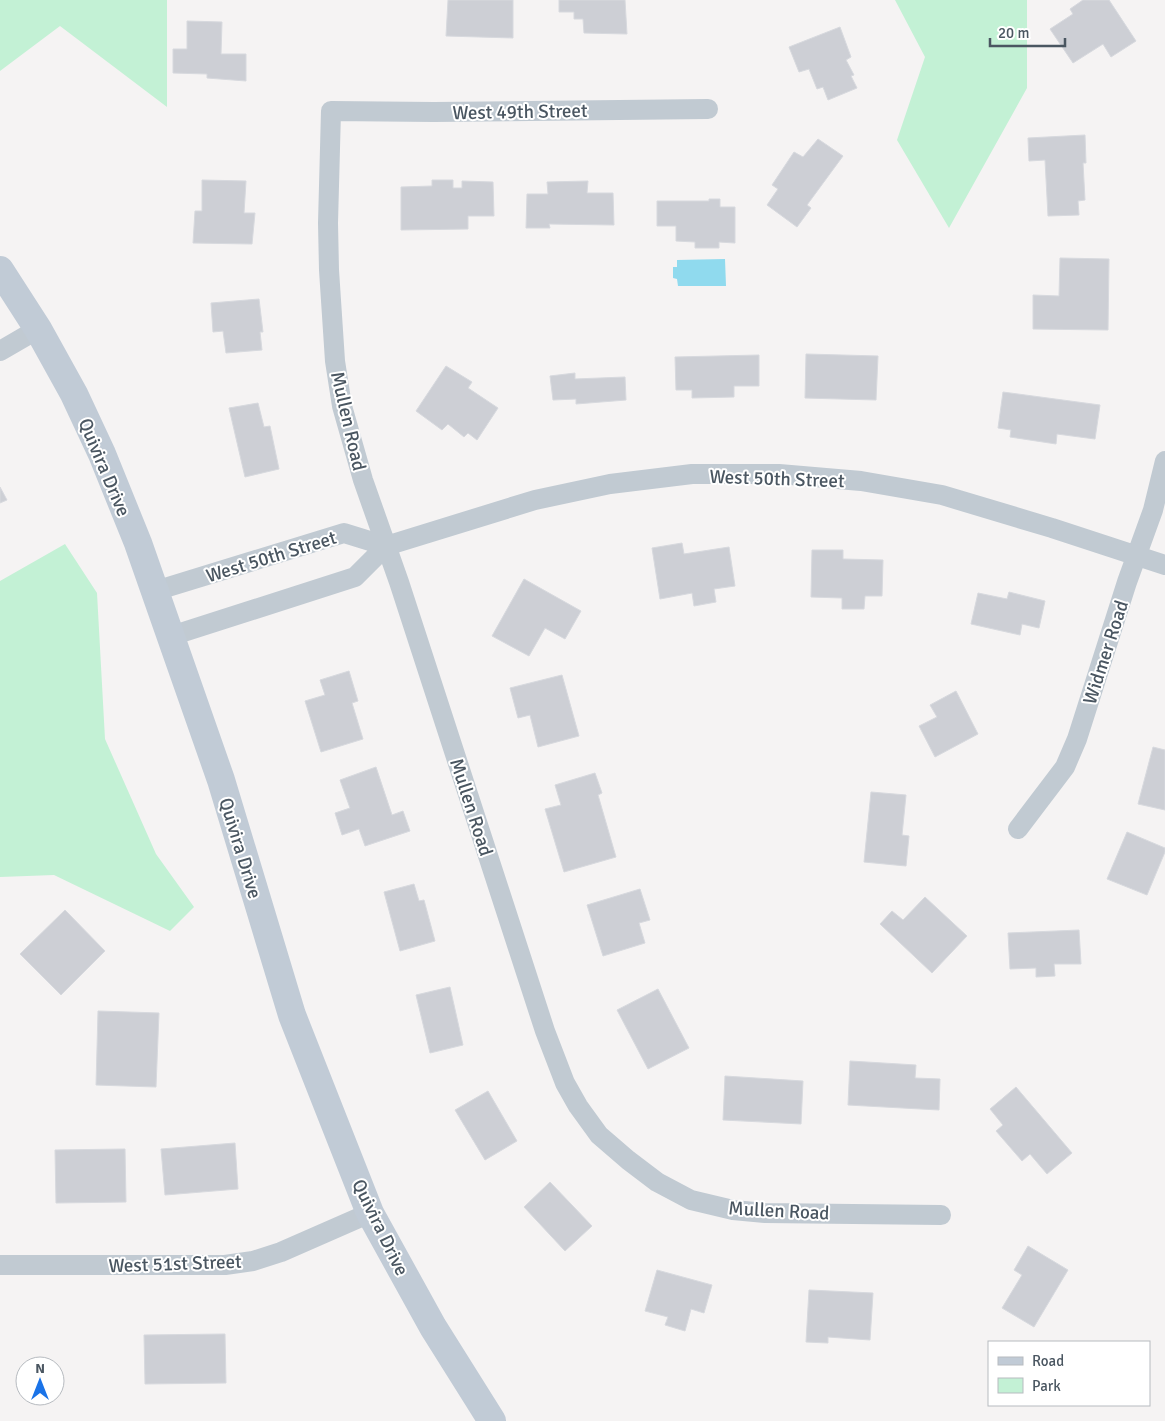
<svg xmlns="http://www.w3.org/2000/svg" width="1165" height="1421" viewBox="0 0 1165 1421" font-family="Signika,sans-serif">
	<rect width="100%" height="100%" fill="#f5f3f3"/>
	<path fill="#c3f1d5" d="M0 0H167V107L60 26 0 71Z
		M895 0H1027V88L949 228 897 140 925 57Z
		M65 544 97 593 105 739 156 854 194 907 170 931 54 875 0 877V581Z"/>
	<path fill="#90daee" d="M725 259 726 286H678L677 279 673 278V267H677V260Z"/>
	<path fill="#cdcfd5" stroke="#d7d9de" d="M448 0H513V38L446 36Z
		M559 0H625L627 34 584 33 583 19H574V12H559Z
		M1083 0H1109L1136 41 1111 57 1103 44 1073 63 1050 29 1073 14 1070 9Z
		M187 21 222 22 221 54H246V81L207 78V74L173 73V49H187Z
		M840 27 851 57 846 60 854 75 851 76 857 88 828 100 823 87 817 89 809 69 799 72 789 47Z
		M1085 135 1086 163H1083L1085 200 1078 201 1079 215 1048 216 1045 160 1029 161 1028 138Z
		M818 139 843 156 807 205 811 208 797 227 767 205 778 189 772 185 794 152 803 157Z
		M202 180 246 181 244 213H255L252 244 193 243 195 211H202Z
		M432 180H453V188H462V181L493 182 494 216H468V229L401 230V187L432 186Z
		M588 181 587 193H613L614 225 549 224 550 228H526L527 194H548L547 182Z
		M709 199H720V207H735V243L719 242V248H695V242L676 241V226H657V201H709Z
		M1060 258 1109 259 1108 330 1033 329V295L1059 296Z
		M259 299 263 332H260L262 350 226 353 223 331 213 332 211 303Z
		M806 354 878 356 876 400 805 398Z
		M759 355V386H734V397L692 398V390H676L675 357Z
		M446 366 472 382 468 388 498 408 477 440 468 433 464 437 448 424 442 430 416 411Z
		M575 373V379L625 377 626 400 576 404V399L553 400 550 376Z
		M1003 392 1100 405 1095 439 1057 434 1056 444 1010 437 1011 430 998 428Z
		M258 403 264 427 270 426 279 469 245 477 229 408Z
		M0 487 7 500 0 503Z
		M682 543 684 554 729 547 735 586 714 589 716 602 694 606 692 593 660 599 652 548Z
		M812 550H843V559L883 560 882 596H865L864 609H842V598L811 597Z
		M524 579 581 611 565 639 545 628 529 656 492 636Z
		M1009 592 1045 601 1039 628 1022 624 1020 635 971 624 978 593 1007 599Z
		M349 671 358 701 352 703 363 739 321 752 305 701 325 695 320 680Z
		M562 675 579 736 538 747 530 715 518 718 510 688Z
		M956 691 978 734 935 757 919 726 937 717 930 705Z
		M1153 747 1165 750V810L1138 804Z
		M376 767 392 815 403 811 410 831 365 846 359 829 342 835 335 813 350 808 340 780Z
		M595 773 602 793 598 795 616 857 564 872 545 809 561 805 555 785Z
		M871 792 906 795 902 835 909 836 906 866 864 862Z
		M1127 832 1165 848V852L1147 895 1107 879Z
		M414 884 419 901 424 900 435 941 400 951 384 892Z
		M640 889 650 920 639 923 645 943 603 956 587 905Z
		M925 897 967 936 932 973 880 924 892 911 903 920Z
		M65 910 105 951 61 995 20 954Z
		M1079 930 1081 964H1054L1055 976 1036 977V968L1010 969 1008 933Z
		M450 987 463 1045 430 1053 416 995Z
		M658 989 689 1048 648 1069 617 1010Z
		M98 1011 159 1013 156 1087 96 1085Z
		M850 1061 916 1065 915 1078 940 1079 939 1110 848 1105Z
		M725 1076 803 1081 801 1124 723 1120Z
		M1016 1087 1072 1153 1047 1174 1030 1154 1022 1161 996 1131 1003 1125 990 1109Z
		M488 1091 517 1141 485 1160 455 1110Z
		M235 1143 238 1189 165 1195 161 1149Z
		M125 1149 126 1202 56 1203 55 1150Z
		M550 1182 592 1226 565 1251 524 1207Z
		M1028 1246 1068 1270 1034 1327 1002 1308 1022 1275 1014 1270Z
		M657 1270 712 1285 704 1313 691 1309 685 1331 665 1325 668 1317 645 1311Z
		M809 1290 873 1293 870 1340 828 1337V1343L806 1342Z
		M225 1334 226 1383 145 1384 144 1335Z"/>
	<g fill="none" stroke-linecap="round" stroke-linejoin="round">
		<path stroke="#c1cad2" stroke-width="20" d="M708 109 434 112 331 111 328 223 329 270 335 361 342 406 363 480 399 582 545 1031 565 1083 578 1106 599 1135 628 1160 657 1182 691 1200 733 1210 765 1213 941 1215
			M0 351 38 329
			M155 591 344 533 386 546
			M171 636 355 577 386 546 535 500 610 484 692 474H779L861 481 942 495 1052 528 1165 565
			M1018 829 1065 767 1077 739 1127 582 1153 510 1165 461
			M0 1265H225L253 1261 281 1252 370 1213"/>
		<path stroke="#c1cbd6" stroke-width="28" d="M0 270 38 329 74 394 102 454 138 543 221 780 292 1015 370 1213 433 1327 492 1421"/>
	</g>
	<g text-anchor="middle" stroke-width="4" stroke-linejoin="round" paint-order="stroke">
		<g font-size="19" fill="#4a5661" stroke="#fff">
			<text transform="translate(520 111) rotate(-1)" y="7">West 49th Street</text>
			<text transform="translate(349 421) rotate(77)" y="7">Mullen Road</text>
			<text transform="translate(105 467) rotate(67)" y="7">Quivira Drive</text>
			<text transform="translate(777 478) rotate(2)" y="7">West 50th Street</text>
			<text transform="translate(271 556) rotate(-17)" y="7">West 50th Street</text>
			<text transform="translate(1105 652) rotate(-72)" y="7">Widmer Road</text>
			<text transform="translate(472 807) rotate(72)" y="7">Mullen Road</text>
			<text transform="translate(241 848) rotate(73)" y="7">Quivira Drive</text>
			<text transform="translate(779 1210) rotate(3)" y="7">Mullen Road</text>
			<text transform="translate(381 1227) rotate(64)" y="7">Quivira Drive</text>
			<text transform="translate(175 1263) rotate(-2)" y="7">West 51st Street</text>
		</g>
	</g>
	<rect x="988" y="1341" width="162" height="65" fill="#ffffff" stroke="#b7bbc0"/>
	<rect x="998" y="1357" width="25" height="8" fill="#c1cbd6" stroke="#b7bbc0"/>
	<text x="1032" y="1366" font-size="15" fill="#4a5661">Road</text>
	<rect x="998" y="1378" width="25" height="15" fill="#c3f1d5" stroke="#b7bbc0"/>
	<text x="1032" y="1391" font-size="15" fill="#4a5661">Park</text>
	<g transform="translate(40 1381)"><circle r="24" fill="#ffffff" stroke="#b7bbc0"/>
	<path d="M0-4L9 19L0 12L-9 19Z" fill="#1a73e8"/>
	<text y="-8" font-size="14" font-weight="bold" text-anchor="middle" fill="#4a5661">N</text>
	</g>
	<path d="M990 38v8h75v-8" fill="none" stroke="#4a5661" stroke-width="2.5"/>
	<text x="998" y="38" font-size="15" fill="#4a5661" stroke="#ffffff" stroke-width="4" paint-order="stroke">20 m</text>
</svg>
